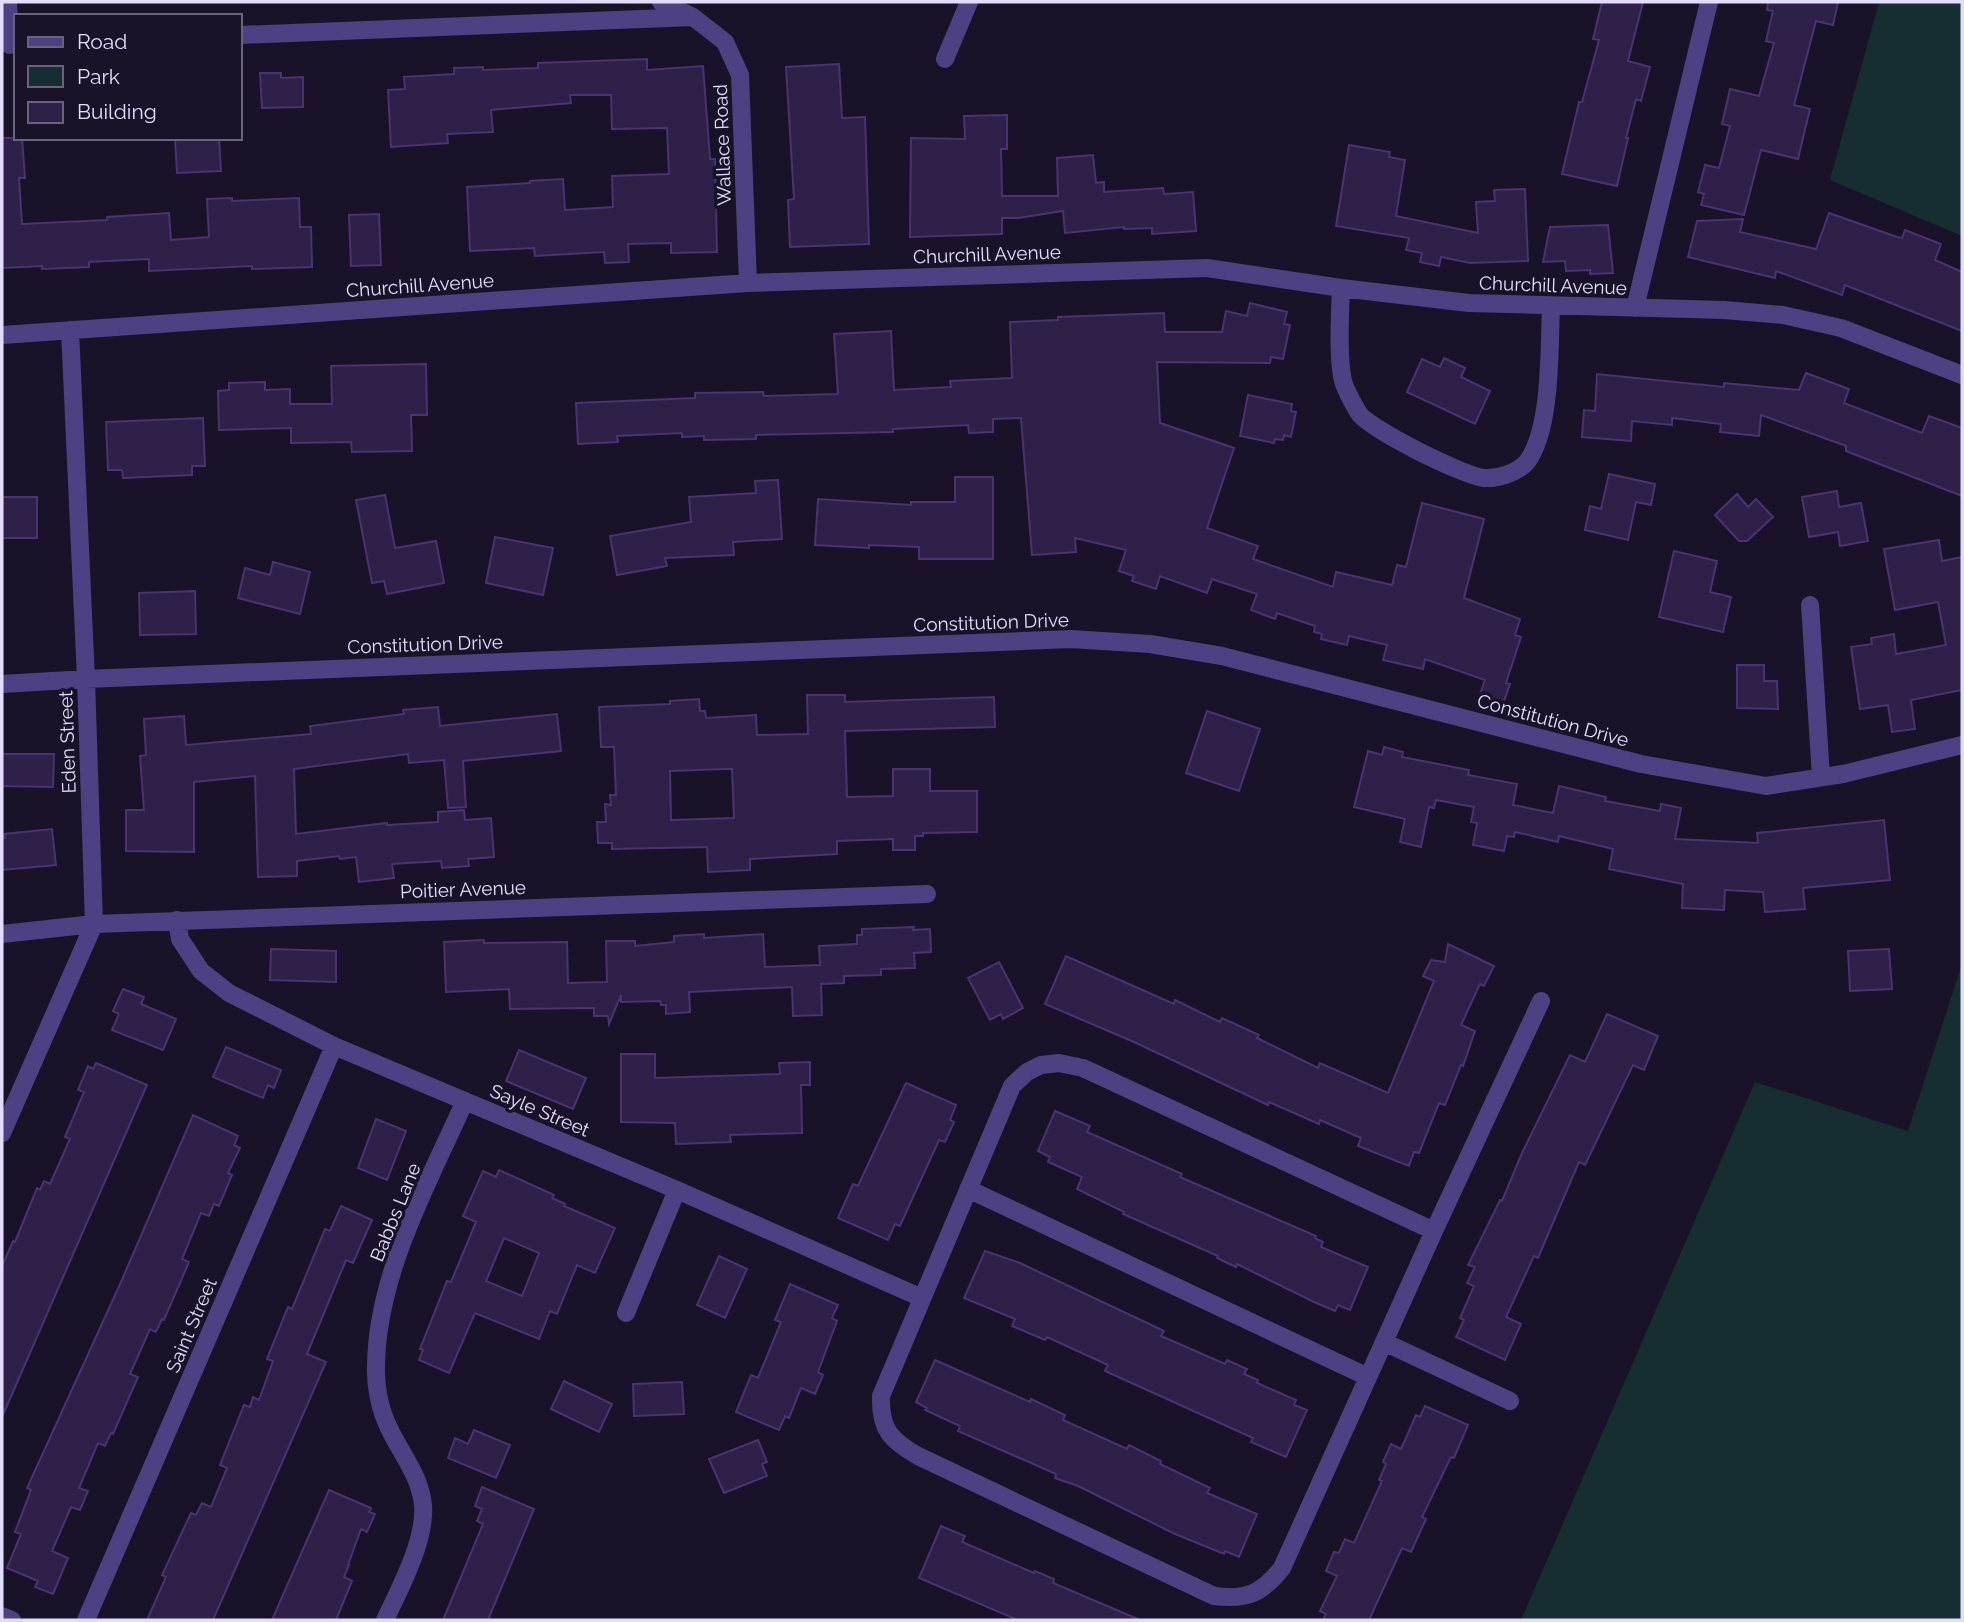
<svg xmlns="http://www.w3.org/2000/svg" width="1964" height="1622" viewBox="0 0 1964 1622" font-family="Raleway,sans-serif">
	<rect width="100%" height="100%" fill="#191228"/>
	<path fill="#162e32" d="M1879 2H1962V236L1830 180Z
		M1962 964V1620H1521L1755 1082 1908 1131Z"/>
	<path fill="#2e2048" stroke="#493372" stroke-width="2" fill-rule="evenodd" d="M1602 2H1643L1628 61 1650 67 1641 101 1636 99 1626 138H1628L1617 186 1562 174 1579 102H1582L1599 40 1593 39Z
		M1768 2H1838L1833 25 1816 21 1794 105 1810 109 1798 159 1761 150 1744 215 1701 205 1704 194 1698 192 1705 165 1719 168 1730 126 1722 124 1730 89 1759 96 1774 43 1766 41 1773 11 1767 10Z
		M647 59V70L703 66 710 159H715L717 252 671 253V243L628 244 629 262 605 263 604 252 535 256 534 248 470 251 467 187 530 183V181L563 179 565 210 613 207 612 176 669 174 667 128 612 129 611 95H570L571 103 491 110 493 132 447 134 448 143 391 147 388 90 405 89 404 77 454 74V68L483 67V70L538 68V63Z
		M839 64 842 118 865 117 869 244 790 247 788 200 794 199 786 67Z
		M260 73H281V78L303 77V107L262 108Z
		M1007 115V149H1001L1002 196H1058L1057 158 1093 155 1096 183 1104 182V192L1163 188 1164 194 1193 192 1196 231 1152 234V228L1124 229V227L1065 233 1063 211 1018 218H1002V234L910 237 911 138 965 139 964 116Z
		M2 138H22L25 178H19L22 224 107 220V217L169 213 171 240 209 237 207 199 232 198V201L299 198 300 227H311L312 267 252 269V266L149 271V259L89 262V267L42 269V266L2 268Z
		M175 138H219L221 171 177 173Z
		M1349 145 1390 152 1389 157 1405 160 1396 216 1478 233 1476 202 1495 201 1494 190 1525 189 1528 261 1470 263 1441 257 1439 266 1420 262 1422 253 1406 250 1409 238 1336 226Z
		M1829 213 1897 237 1902 238 1905 230 1941 244 1935 260 1962 272V331L1845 285 1842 295 1776 271 1775 278 1688 257 1697 221 1743 219 1740 232 1816 249Z
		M379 214 381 265 351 266 349 215Z
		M1608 225 1613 273 1590 274V270L1566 271 1565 261 1543 262 1550 227Z
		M1250 303 1287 312 1284 324 1290 325 1283 359 1271 357 1270 363 1157 362 1160 423 1234 448 1207 528 1258 546 1253 559 1333 587 1336 572 1392 585 1397 565 1406 567 1422 503 1484 519 1464 598 1520 619 1515 635 1521 637 1506 683 1510 684 1503 704 1479 697 1485 680 1425 659 1423 669 1383 660 1387 645 1349 636 1347 645 1321 639 1322 634 1314 632 1315 626 1277 613 1275 619 1251 610 1257 594 1212 579 1207 593 1160 576 1156 589 1132 581 1134 576 1119 571 1126 550 1075 538 1076 552 1032 555 1021 418 993 419V432L969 433 968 425 893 429V432L756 435V439L704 440V436L682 437V433L617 436 618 442 578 444 576 403 695 398V393L763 392 764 396 838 394 834 334 891 331 894 390 951 387 950 381 1012 378 1010 322 1058 320V317L1164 313 1165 332H1222L1226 311 1247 316Z
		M1444 358 1465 368 1461 377 1490 391 1475 424 1407 392 1422 359 1440 367Z
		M426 364 427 415H411L412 451 352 452 351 442 291 443V428L219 430 218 391 229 390V383L265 382V390L290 389V404H332L331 366Z
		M1806 373 1849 389 1844 403 1922 433 1929 416 1962 428V496L1846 451V446L1761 415 1759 436 1720 432 1721 424 1672 418V425L1632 421 1631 441 1582 437 1584 410 1595 411 1597 374 1724 387V383L1799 390Z
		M1248 395 1292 404 1291 411 1296 412 1291 437 1284 435 1283 440 1275 439 1274 443 1240 436Z
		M203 418 205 466H192V475L123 478 122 470H108L106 422Z
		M1609 474 1655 484 1651 505 1636 502 1628 540 1585 530 1590 506 1601 509Z
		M955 477H993V559H919V547L869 545V548L815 545 818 499 911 505V502H955Z
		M778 480 782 539 733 542 734 555 665 558 667 566 617 575 610 536 691 522 689 497 756 493 755 481Z
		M1837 491 1839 507 1861 503 1868 541 1840 546 1838 532 1809 537 1802 497Z
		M1737 494 1748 507 1756 499 1773 517 1747 541H1739L1715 515Z
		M385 495 395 548 436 541 444 583 387 594 384 581 372 583 356 500Z
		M2 497H37V538H2Z
		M495 537 553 548 543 595 486 583Z
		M1939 540 1942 561 1962 557V690L1911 700 1915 729 1892 732 1888 705 1860 709 1851 647 1872 644 1871 638 1894 634 1896 654 1946 645 1938 602 1895 610 1884 549Z
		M1674 551 1717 561 1710 592 1731 597 1723 632 1659 617Z
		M273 562 310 572 300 614 238 598 245 568 270 575Z
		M195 591 196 634 140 635 139 593Z
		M1737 665H1764V681H1777L1778 709 1737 708Z
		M807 695H845V702L994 697 995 727 845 731 847 797 893 796V769H930V791H977V832L923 833V836H915V850H893V839L837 841V854L750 859V870L708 872 707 847 612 849V843H598L597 822H606L605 804 611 805 610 795H616L614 747H601L599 707 670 704V701L699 699 700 711H705L706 718 756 715 757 735 808 734ZM725 769H732L734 818 671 820 670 771Z
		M438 707 440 726 557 714 561 751 463 761 466 807 448 808 444 760 409 763 408 754 294 769 296 834 387 823V825L438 822V812L464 810 465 820 491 818 494 857 468 859 469 866 455 867 442 868 441 861 392 864 394 878 359 882 356 857 340 859 339 856 297 861V876L258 877 255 776 194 782V852L126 851V810H144L140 756 146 755 144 719 184 716 186 745 311 734 310 726 404 714 403 710Z
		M1207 711 1260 729 1239 791 1186 773Z
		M1384 747 1403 752 1402 757 1469 770 1468 775 1517 784 1513 805 1553 813 1559 786 1606 797 1605 801 1660 811 1661 804 1681 808 1675 839 1758 843 1757 833 1884 820 1890 880 1803 888 1805 909 1765 912 1763 892 1725 890 1724 910 1682 908 1683 884 1609 869 1613 849 1559 836 1558 842 1515 832 1514 837 1507 836 1504 851 1473 845 1477 823 1471 822 1474 807 1436 800 1434 808 1429 807 1421 847 1400 842 1405 819 1354 807 1368 751 1382 755Z
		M2 754H54L53 787 2 786Z
		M52 829 56 865 2 870V838H5L4 834Z
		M914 927 913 930 930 929 931 952 914 953 915 968 881 969V975L844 976V983L821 984 822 1015 793 1016 792 987 689 992 690 1012 666 1014V1005H661L660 1001 621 1002V995L609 1024 608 1016H594V1008L510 1009 509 989 446 992 444 942 484 940V943L567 942 568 983 607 982 606 941H635V946L674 942V936L704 934V938L763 934 765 967 820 965 819 946 857 944V935H862V929Z
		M1448 944 1494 966 1484 986 1480 984 1461 1025 1475 1031 1463 1066 1461 1065 1445 1105 1439 1103 1419 1153 1414 1152 1409 1166 1358 1146 1361 1138 1320 1120 1319 1124 1269 1102 1268 1105 1134 1042 1045 1004 1066 956 1174 1004 1175 1000 1220 1022 1222 1018 1259 1035 1257 1038 1318 1068 1320 1063 1388 1093 1434 981 1423 976 1431 960 1445 962Z
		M271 949 336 951V982L270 980Z
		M1889 949 1892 989 1850 991 1848 951Z
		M999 962 1023 1008 1003 1019 1001 1014 990 1020 968 978Z
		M123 989 144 997 141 1004 176 1019 163 1050 112 1030 119 1014 113 1011Z
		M1607 1014 1658 1036 1644 1070 1633 1065 1585 1165 1579 1162 1538 1258 1534 1256 1506 1317 1521 1324 1505 1360 1456 1337 1464 1320 1460 1318 1474 1286 1467 1283 1475 1267 1468 1265 1500 1200 1502 1201 1522 1153 1570 1055 1585 1062Z
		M226 1047 281 1070 274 1088 268 1085 263 1098 213 1077Z
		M519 1050 586 1078 573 1109 506 1081Z
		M621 1054H655V1078L780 1074 779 1063 810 1062V1085H801L802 1133 730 1135 731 1142 676 1144 675 1123 621 1122Z
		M96 1063 147 1085 2 1417V1266L13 1241 15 1242 37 1188 40 1190 44 1181 50 1184 70 1139 65 1137 84 1092 78 1090 88 1066 93 1069Z
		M906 1083 956 1105 950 1120 954 1122 945 1142 939 1140 900 1226 895 1224 888 1240 838 1218 853 1184 858 1186Z
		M1055 1111 1090 1126 1087 1132 1182 1174 1180 1177 1316 1236 1315 1238 1323 1242 1321 1247 1368 1267 1350 1310 1338 1305 1335 1311 1314 1302 1237 1264 1236 1267 1217 1258 1218 1256 1123 1214 1124 1212 1077 1189 1082 1177 1048 1162 1050 1157 1038 1151Z
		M193 1115 238 1136 234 1145 240 1148 228 1173 232 1175 219 1206 214 1204 209 1216 201 1213 182 1259 189 1262 164 1320 162 1319 156 1332 150 1329 130 1374 138 1377 113 1434 111 1433 105 1446 98 1443 79 1488 88 1491 80 1510 71 1507 52 1551 68 1558 53 1594 35 1587 38 1581 7 1568 21 1534 15 1532 31 1490 27 1488 121 1282Z
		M376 1119 406 1131 387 1180 358 1168Z
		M499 1170 554 1195 552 1198 565 1204 564 1206 615 1228 595 1273 577 1265 557 1314 550 1311 539 1339 475 1313 449 1373 419 1360 423 1350 420 1349 447 1281 451 1282 476 1222 463 1216 483 1171 496 1177ZM504 1238 539 1253 522 1296 486 1281Z
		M341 1206 372 1220 353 1263 346 1260 307 1354 326 1362 213 1620H147L166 1577 162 1575 191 1513 196 1515 202 1503 211 1507 227 1468 220 1465 244 1405 250 1407 253 1397 259 1400 273 1361 267 1359 288 1307 292 1309 325 1229 330 1231Z
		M985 1251 1020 1263 1164 1331 1161 1336 1225 1364 1227 1360 1247 1369 1244 1374 1258 1380 1257 1383 1296 1400 1294 1405 1307 1410 1286 1457 1251 1442 1253 1438 1105 1371 1108 1365 1047 1337 1045 1340 1012 1326 1015 1319 964 1298Z
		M719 1256 747 1269 725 1318 697 1305Z
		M790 1284 838 1305 832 1318 837 1321 818 1372 823 1375 815 1394 801 1388 789 1418 785 1416 779 1430 736 1412 751 1375 758 1378 781 1322 775 1320Z
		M935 1360 1030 1402 1031 1399 1065 1415 1063 1420 1127 1449 1129 1445 1161 1461 1160 1464 1210 1488 1207 1493 1257 1514 1239 1557 1225 1551 1224 1554 1175 1534 1078 1486 1055 1478 1056 1474 958 1431 960 1426 925 1410 927 1408 916 1402Z
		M564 1381 612 1404 599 1432 551 1409Z
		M682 1382 684 1414 634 1416 633 1384Z
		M1425 1406 1468 1425 1454 1458 1451 1457 1422 1517 1426 1519 1411 1552 1402 1548 1369 1620H1323L1326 1614 1320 1611 1337 1576 1326 1571 1334 1552 1339 1553 1345 1539 1354 1543 1382 1481 1379 1480 1386 1464 1383 1462 1391 1444 1401 1449 1416 1415 1420 1417Z
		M474 1430 510 1445 496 1478 448 1458 455 1438 468 1444Z
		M758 1440 767 1462 762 1464 767 1476 724 1493 709 1459Z
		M482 1487 534 1509 488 1620H443L483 1524 477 1521 482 1509 475 1506Z
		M329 1490 371 1508 369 1512 375 1514 367 1532 361 1529 348 1565H349L344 1577 352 1581 336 1620H272Z
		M941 1526 965 1536 962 1542 1034 1573 1035 1571 1054 1579 1053 1583 1140 1620H1018L919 1578Z"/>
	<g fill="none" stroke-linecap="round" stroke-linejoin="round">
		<path stroke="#4d4183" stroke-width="18" d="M8 2 10 45
			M661 2 693 17 725 42 740 75 748 283
			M240 35 693 17
			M945 59 969 2
			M1341 288C1340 312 1337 363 1344 384 1347 393 1353 403 1358 412 1368 429 1464 476 1484 478 1498 479 1517 473 1527 462 1552 428 1549 348 1551 306
			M1635 308 1709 2
			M2 335 748 283 1207 268 1341 288 1469 303 1724 310 1783 315 1841 328 1962 375
			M1810 605 1821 777
			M2 684 86 679 1071 639 1150 644 1222 656 1641 764 1766 786 1843 774 1962 745
			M177 920 180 939 201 971 229 993 334 1046 677 1190 922 1298
			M2 934 94 924 927 894
			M2 1133 94 924 86 679 70 330
			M968 1189 1368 1377
			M1434 1231 1083 1068 1059 1063 1041 1065 1027 1072 1012 1086 881 1396C880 1429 890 1440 918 1456L1214 1596C1247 1600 1261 1594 1282 1568L1434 1231 1541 1001
			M626 1313 677 1190
			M1384 1342 1510 1401
			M2 1616 12 1620
			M86 1620 334 1046
			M385 1620C400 1588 426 1540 423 1505 420 1475 401 1454 389 1428 380 1410 375 1386 376 1366 377 1274 428 1183 465 1101"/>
	</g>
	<g text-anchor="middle" stroke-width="7" stroke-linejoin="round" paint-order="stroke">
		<g font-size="19" fill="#e4dcfc" stroke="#191228">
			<text transform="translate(722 145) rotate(-92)" y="7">Wallace Road</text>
			<text transform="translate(987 254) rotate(-2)" y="7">Churchill Avenue</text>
			<text transform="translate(420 285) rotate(-4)" y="7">Churchill Avenue</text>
			<text transform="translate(1553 285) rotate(2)" y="7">Churchill Avenue</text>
			<text transform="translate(991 622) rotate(-2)" y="7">Constitution Drive</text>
			<text transform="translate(425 644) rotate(-2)" y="7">Constitution Drive</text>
			<text transform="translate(1553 720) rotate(15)" y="7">Constitution Drive</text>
			<text transform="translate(67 742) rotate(-92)" y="7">Eden Street</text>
			<text transform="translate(463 889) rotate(-2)" y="7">Poitier Avenue</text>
			<text transform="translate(540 1110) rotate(23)" y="7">Sayle Street</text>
			<text transform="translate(395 1212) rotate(-68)" y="7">Babbs Lane</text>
			<text transform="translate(191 1325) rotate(-67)" y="7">Saint Street</text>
		</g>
	</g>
	<rect width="1964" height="1622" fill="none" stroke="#e4dcfc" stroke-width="7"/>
	<rect x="14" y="14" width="228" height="126" fill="#191228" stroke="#6a637d" stroke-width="2"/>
	<rect x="28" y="37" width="35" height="10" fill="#4d4183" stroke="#6a637d" stroke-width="2"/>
	<text x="77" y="49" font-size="21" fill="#e4dcfc">Road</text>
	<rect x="28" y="66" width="35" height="21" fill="#162e32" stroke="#6a637d" stroke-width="2"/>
	<text x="77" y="84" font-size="21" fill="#e4dcfc">Park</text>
	<rect x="28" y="102" width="35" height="21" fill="#2e2048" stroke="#6a637d" stroke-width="2"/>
	<text x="77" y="119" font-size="21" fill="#e4dcfc">Building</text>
</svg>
